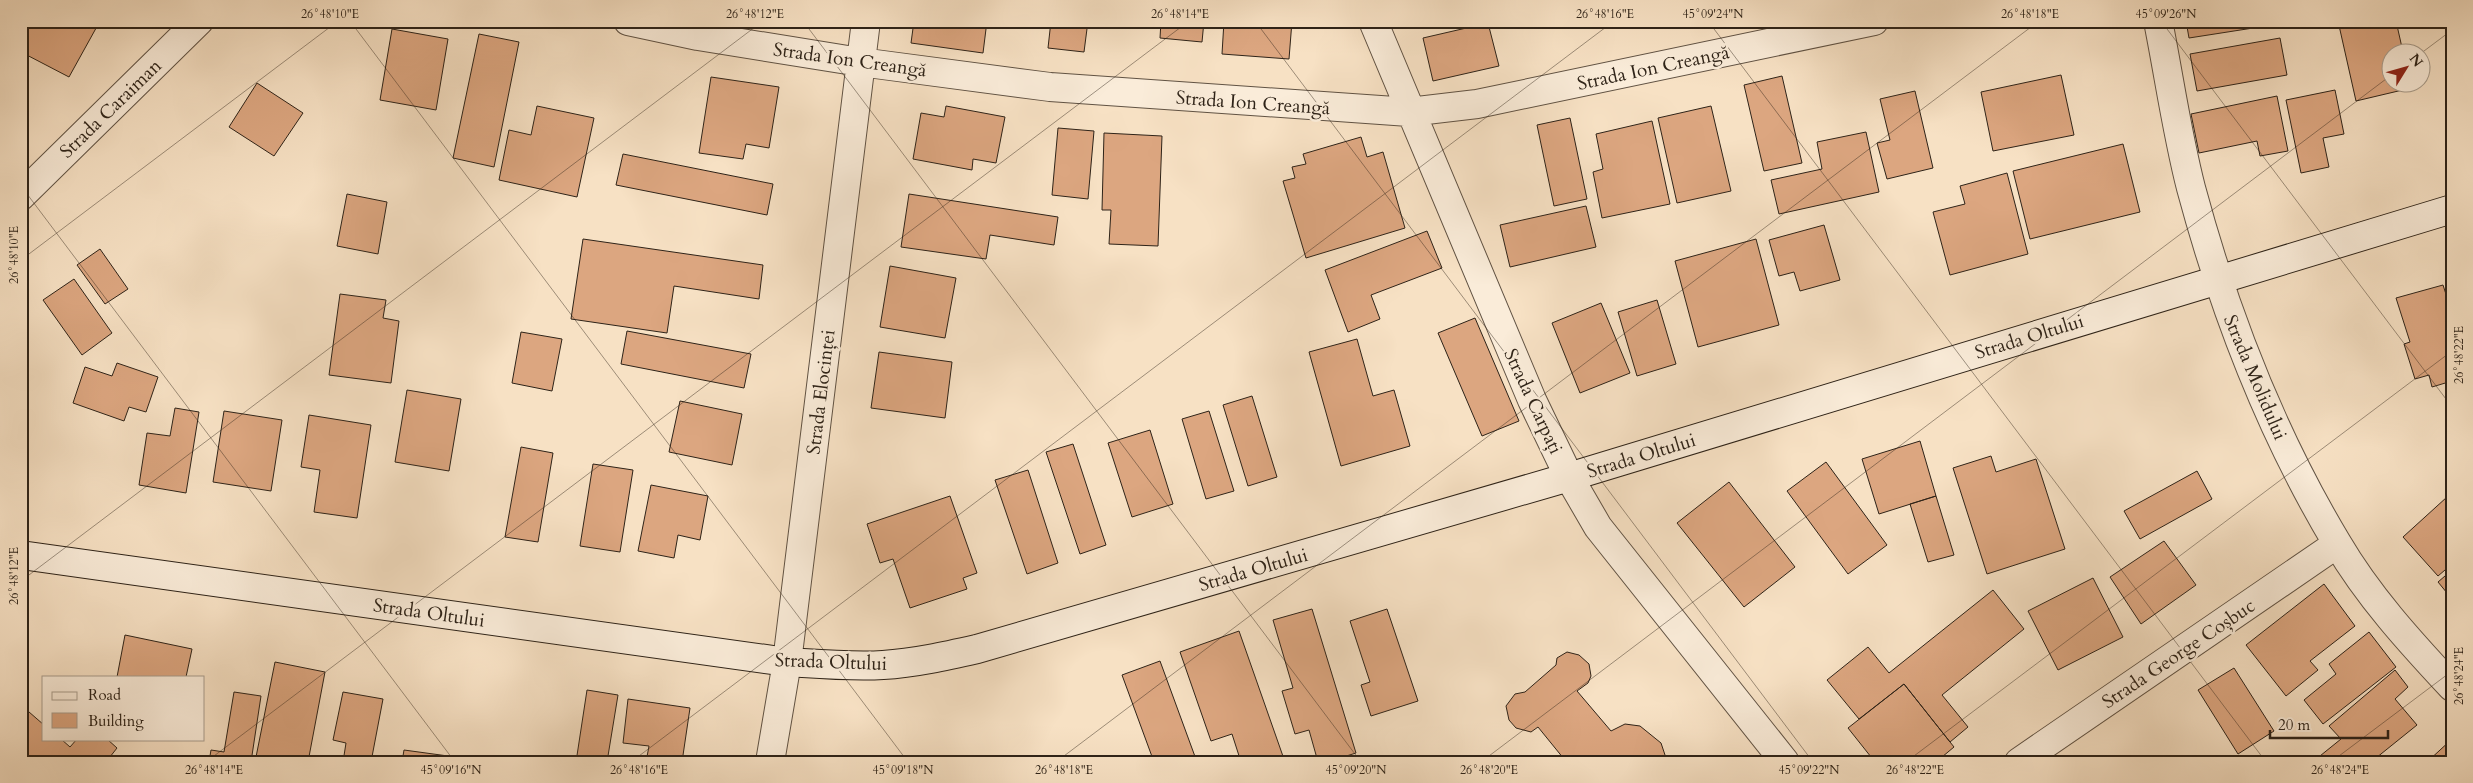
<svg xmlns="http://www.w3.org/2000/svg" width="2473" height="783" viewBox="0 0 2473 783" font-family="Cardo,serif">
	<rect width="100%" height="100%" fill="#f7e1c4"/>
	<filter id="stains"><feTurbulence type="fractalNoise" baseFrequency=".004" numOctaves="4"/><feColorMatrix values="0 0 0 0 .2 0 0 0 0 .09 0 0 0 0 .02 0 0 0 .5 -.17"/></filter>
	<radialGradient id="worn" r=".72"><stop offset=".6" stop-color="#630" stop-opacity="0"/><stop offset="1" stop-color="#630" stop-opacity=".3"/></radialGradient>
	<path fill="#dca680" stroke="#2e2318" d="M21 21H100L69 77 21 52Z
		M914 21H987L983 53 911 43Z
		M1051 21H1088L1084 52 1048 48Z
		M1161 21H1204L1202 42 1160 38Z
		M1224 21H1292L1289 59 1222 54Z
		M2186 21H2265L2266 26 2189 38Z
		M2338 21H2396L2403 52H2390V82H2410L2411 88 2356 101Z
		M1488 23 1499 66 1433 81 1423 38Z
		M392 29 448 39 436 110 380 100Z
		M479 34 519 42 494 167 453 158Z
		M2280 38 2287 75 2197 91 2190 54Z
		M2061 75 2074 135 1993 151 1981 92Z
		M1782 76 1802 163 1764 171 1744 85Z
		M711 77 779 87 769 148 746 144 743 159 699 153Z
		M257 83 303 113 274 156 229 127Z
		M2335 90 2344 134 2323 138 2329 167 2301 173 2286 100Z
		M1915 91 1933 168 1887 179 1877 143 1890 140 1880 99Z
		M2277 96 2288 151 2260 156 2257 141 2199 153 2191 114Z
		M537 106 594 118 577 197 499 180 509 130 531 135Z
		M946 106 1005 117 996 163 973 159 972 170 913 159 921 113 944 117Z
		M1711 106 1731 191 1677 203 1658 118Z
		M1570 118 1587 199 1554 206 1537 125Z
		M1652 121 1670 204 1602 218 1593 172 1603 169 1596 134Z
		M1058 128 1094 131 1088 199 1052 195Z
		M1866 132 1879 192 1779 214 1771 180 1822 169 1817 142Z
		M1104 133 1162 136 1158 246 1109 244 1111 210H1102Z
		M1361 137 1367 157 1383 152 1405 228 1306 258 1283 181 1295 178 1292 167 1306 164 1303 154Z
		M2123 144 2140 212 2030 239 2013 171Z
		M623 154 773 184 767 215 616 185Z
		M2007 173 2028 254 1950 275 1933 212 1965 204 1960 186Z
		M347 194 387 202 378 254 337 246Z
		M909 194 1058 217 1054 245 990 235 986 259 901 247Z
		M1586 206 1596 247 1510 267 1500 225Z
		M1824 225 1840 280 1800 291 1794 272 1779 276 1769 240Z
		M1427 231 1442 268 1371 295 1380 319 1348 332 1325 270Z
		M583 239 763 265 759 299 674 286 667 333 571 319Z
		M1756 239 1779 325 1698 347 1675 261Z
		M100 249 128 289 105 304 77 265Z
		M890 266 956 278 945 338 880 327Z
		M74 279 112 333 82 355 43 300Z
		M2443 285 2452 313V381L2432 387 2429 375 2415 379 2404 344 2410 342 2396 298Z
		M340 294 386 300 383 318 399 321 391 383 329 375Z
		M1657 300 1676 364 1637 376 1618 312Z
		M1601 303 1630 373 1580 393 1552 323Z
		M1475 318 1519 421 1482 436 1438 333Z
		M627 331 751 354 744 388 621 364Z
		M521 332 562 339 552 391 512 383Z
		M1357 339 1373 396 1394 390 1410 446 1341 466 1309 352Z
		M879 352 952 362 945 418 871 408Z
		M117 363 158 377 146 412 129 407 124 421 73 403 85 367 112 376Z
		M407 390 461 399 449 471 395 462Z
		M1252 396 1277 477 1248 486 1223 405Z
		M680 401 742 414 732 465 669 452Z
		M175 408 199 412 186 493 139 485 147 433 170 436Z
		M224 411 282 420 271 491 213 482Z
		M1209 411 1234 491 1206 499 1182 419Z
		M309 415 371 425 357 518 314 512 320 470 301 467Z
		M1150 430 1173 504 1132 517 1108 443Z
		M1920 441 1936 496 1879 514 1862 459Z
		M1073 444 1106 545 1080 554 1046 452Z
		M521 447 553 453 538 542 505 537Z
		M1991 456 1996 472 2036 459 2065 549 1987 574 1953 468Z
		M1826 462 1887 545 1848 574 1787 491Z
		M593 464 633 470 620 552 580 546Z
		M1028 470 1058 563 1027 574 995 480Z
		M2197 471 2212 499 2140 539 2124 511Z
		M1729 482 1795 567 1744 607 1677 523Z
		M651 485 708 496 700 540 678 535 674 558 638 551Z
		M950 496 977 573 963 578 967 589 910 608 893 559 880 563 867 524Z
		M1936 496 1954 555 1928 562 1910 504Z
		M2447 497 2452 502V564L2438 576 2403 537Z
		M2164 541 2196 585 2141 624 2110 577Z
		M2452 570V599L2438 582Z
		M2093 578 2123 637 2058 670 2028 611Z
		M2324 584 2355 626 2310 661 2318 670 2286 696 2246 645Z
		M1993 590 2024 629 1942 695 1968 727 1950 742 1904 684 1859 719 1827 680 1868 647 1889 673Z
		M1312 609 1356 753 1327 762H1318L1309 730 1295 734 1282 691 1293 688 1273 620Z
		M1387 609 1418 701 1371 716 1361 685 1370 682 1350 621Z
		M1239 631 1285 762H1241L1232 734 1211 741 1180 652Z
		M2369 632 2396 667 2323 724 2304 700 2336 674 2329 664Z
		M125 635 192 649 186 677H117Z
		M1567 652 1579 655 1589 664 1591 676 1588 683 1577 691 1611 731 1625 724 1640 726 1661 743 1665 755 1662 762H1564V759L1538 727 1531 732 1516 728 1509 720 1506 706 1515 694 1525 692 1556 665 1557 658Z
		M1160 661 1197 762H1154L1122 675Z
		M275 662 325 672 308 762H255Z
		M2234 668 2274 731 2238 754 2198 690Z
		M2395 670 2408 687 2395 699 2417 725 2376 758 2379 762H2316L2315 760 2341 739 2329 726Z
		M1904 684 1954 747 1936 762H1875L1848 728Z
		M587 690 618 695 607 762H576Z
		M234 692 261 696 251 762H209L211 750 224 752Z
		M343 692 383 699 371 762H343L346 743 333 740Z
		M628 699 690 708 682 762H646L649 746 623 743Z
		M21 705 44 725V739H61L70 747 77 739H107L117 748 106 762H35L21 750Z
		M2452 739V762H2427Z
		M404 750 470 759 469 762H402Z
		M483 756 526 762H482Z"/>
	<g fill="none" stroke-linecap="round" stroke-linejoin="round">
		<g stroke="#605243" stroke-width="30">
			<path id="street" d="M628 21 698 36 860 62 1050 87 1409 112 1477 104 1874 21
				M1373 21 1532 400 1569 477 1598 527 1785 762
				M2158 21C2169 76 2177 134 2191 188 2224 311 2271 433 2337 543 2368 596 2410 642 2452 687
				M21 196 199 21
				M770 762 787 662 866 21
				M2019 762 2337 544"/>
		</g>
		<g stroke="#2e2318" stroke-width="30">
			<path id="secondary" d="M21 555 787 662C819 664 851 667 883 665 915 663 946 656 977 649L1569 477 2452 209"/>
		</g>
		<use href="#street" stroke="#faecd9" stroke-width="28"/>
		<use href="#secondary" stroke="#faecd9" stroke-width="28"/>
	</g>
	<path fill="none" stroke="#2e2318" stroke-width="1" stroke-opacity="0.45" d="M350 21 908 762M803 21 1361 762M1255 21 1813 762M1708 21 2266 762M2161 21 2452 407M2420 54 2452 30M21 186 455 762M21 260 338 21M21 581 763 21M206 762 1189 21M631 762 1614 21M1056 762 2039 21M1481 762 2390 76M1906 762 2452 351M2331 762 2452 671"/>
	<g text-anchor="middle" stroke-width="5" stroke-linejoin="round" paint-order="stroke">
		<g font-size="19" fill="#2e2318" stroke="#faecd9">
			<text transform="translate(850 59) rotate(8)" y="7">Strada Ion Creangă</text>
			<text transform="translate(1653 67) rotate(-12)" y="7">Strada Ion Creangă</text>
			<text transform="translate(1253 102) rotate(4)" y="7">Strada Ion Creangă</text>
			<text transform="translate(110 108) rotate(-44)" y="7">Strada Caraiman</text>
			<text transform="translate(2029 336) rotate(-17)" y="7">Strada Oltului</text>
			<text transform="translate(2256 377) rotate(67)" y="7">Strada Molidului</text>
			<text transform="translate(820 392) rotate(-83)" y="7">Strada Elocinței</text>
			<text transform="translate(1534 401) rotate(65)" y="7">Strada Carpați</text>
			<text transform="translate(1641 455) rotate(-17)" y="7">Strada Oltului</text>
			<text transform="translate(1253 569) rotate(-16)" y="7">Strada Oltului</text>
			<text transform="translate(429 612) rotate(8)" y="7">Strada Oltului</text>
			<text transform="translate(2178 653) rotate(-34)" y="7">Strada George Coșbuc</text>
			<text transform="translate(831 661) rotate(2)" y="7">Strada Oltului</text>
		</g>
	</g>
	<rect width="2473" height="783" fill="none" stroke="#f7e1c4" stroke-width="55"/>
	<rect x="42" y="676" width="162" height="65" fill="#faecd9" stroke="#a89c8c"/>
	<rect x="52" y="692" width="25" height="8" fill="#faecd9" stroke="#a89c8c"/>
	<text x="88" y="700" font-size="15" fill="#2e2318">Road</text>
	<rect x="52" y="713" width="25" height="15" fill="#dca680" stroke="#a89c8c"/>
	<text x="88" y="726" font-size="15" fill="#2e2318">Building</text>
	<g transform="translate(2406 68) rotate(53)"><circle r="24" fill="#faecd9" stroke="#a89c8c"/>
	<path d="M0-4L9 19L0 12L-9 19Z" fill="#8f2418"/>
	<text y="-8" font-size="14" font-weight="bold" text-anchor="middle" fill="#2e2318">N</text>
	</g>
	<path d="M2270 730v8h118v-8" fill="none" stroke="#2e2318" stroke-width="2.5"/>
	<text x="2278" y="730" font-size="15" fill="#2e2318" stroke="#faecd9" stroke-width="4" paint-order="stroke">20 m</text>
	<rect x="28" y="28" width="2418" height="728" fill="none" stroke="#2e2318" stroke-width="2"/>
	<g font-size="12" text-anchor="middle" fill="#2e2318">
		<text x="330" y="18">26°48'10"E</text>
		<text x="755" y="18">26°48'12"E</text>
		<text x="1180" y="18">26°48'14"E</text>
		<text x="1605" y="18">26°48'16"E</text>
		<text x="1713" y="18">45°09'24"N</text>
		<text x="2030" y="18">26°48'18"E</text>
		<text x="2166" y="18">45°09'26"N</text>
		<text transform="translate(14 255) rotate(-90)" y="4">26°48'10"E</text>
		<text transform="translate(2459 355) rotate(-90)" y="4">26°48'22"E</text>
		<text transform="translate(14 576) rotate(-90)" y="4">26°48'12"E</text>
		<text transform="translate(2459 676) rotate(-90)" y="4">26°48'24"E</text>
		<text x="214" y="774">26°48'14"E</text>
		<text x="451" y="774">45°09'16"N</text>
		<text x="639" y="774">26°48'16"E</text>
		<text x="903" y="774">45°09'18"N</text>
		<text x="1064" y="774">26°48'18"E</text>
		<text x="1356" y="774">45°09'20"N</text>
		<text x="1489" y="774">26°48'20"E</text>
		<text x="1809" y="774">45°09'22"N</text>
		<text x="1915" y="774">26°48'22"E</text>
		<text x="2340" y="774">26°48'24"E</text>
	</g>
	<rect width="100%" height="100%" filter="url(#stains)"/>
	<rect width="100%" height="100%" fill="url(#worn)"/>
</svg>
